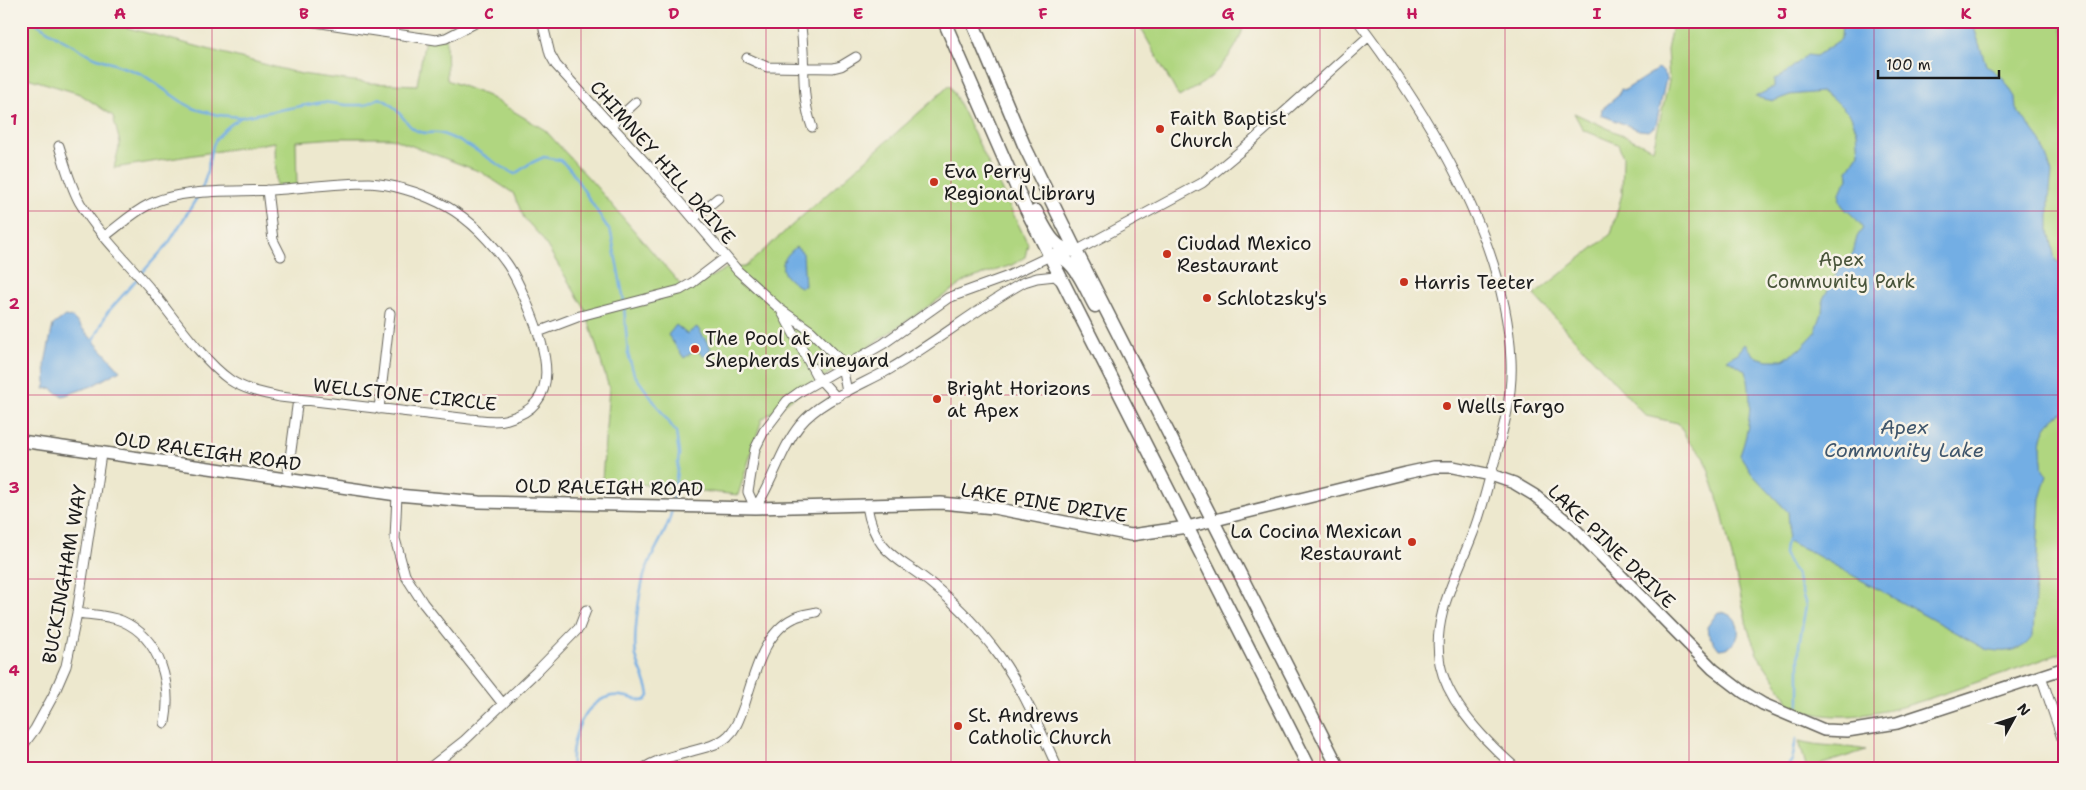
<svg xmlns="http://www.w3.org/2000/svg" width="2086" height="790" viewBox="0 0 2086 790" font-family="'Shantell Sans',sans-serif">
	<rect width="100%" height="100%" fill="#f7f3e8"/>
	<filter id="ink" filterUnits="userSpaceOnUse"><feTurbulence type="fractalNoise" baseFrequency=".02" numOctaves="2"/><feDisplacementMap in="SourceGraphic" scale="10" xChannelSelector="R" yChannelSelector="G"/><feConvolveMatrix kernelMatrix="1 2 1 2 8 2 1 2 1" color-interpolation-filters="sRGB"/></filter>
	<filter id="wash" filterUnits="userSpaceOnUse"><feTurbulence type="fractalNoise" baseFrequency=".0096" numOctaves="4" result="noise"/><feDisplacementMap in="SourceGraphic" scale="20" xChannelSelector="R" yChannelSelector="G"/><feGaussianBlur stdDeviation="1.12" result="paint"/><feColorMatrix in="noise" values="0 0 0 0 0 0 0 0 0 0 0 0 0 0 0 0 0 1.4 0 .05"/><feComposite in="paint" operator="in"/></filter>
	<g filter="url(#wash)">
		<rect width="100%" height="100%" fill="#ede8ce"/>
		<path fill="#b0d680" stroke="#66794e" d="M21 21H102L301 74 369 83 417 85 425 39 446 38 447 80 488 96 545 130 594 184 686 291 727 268 745 267 950 85 1028 244 1025 257 1012 265 967 280 762 419 738 495 602 480 609 388 585 309 542 238 524 218 513 193 481 172 391 138H336L296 141 297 188 276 189 275 142 114 168 120 143 113 116 80 94 21 76Z
			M1137 21H1244C1243 40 1226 62 1213 75 1204 84 1190 90 1179 97Z
			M1673 21H2059L2065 40V652C2031 664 1997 675 1963 687 1907 706 1847 730 1788 706L1786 697 1757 654 1748 629 1722 513 1704 456 1689 442 1678 423 1646 416 1534 295 1611 234 1622 194 1623 157 1618 144 1583 130 1574 113 1653 149 1669 81 1667 50Z
			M1799 741C1821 747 1843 745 1866 750L1807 769Z"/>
		<path fill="#73aee4" stroke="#486580" d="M1842 21H1972L1986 65 2003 78 2015 97 2016 108 2041 141 2052 173 2049 199V230L2055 260 2065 266V411C2043 424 2039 437 2042 461 2043 468 2041 469 2047 475L2040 499 2033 635C2024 653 2003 653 1985 649L1807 550 1787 541 1789 526 1788 512 1752 474 1740 455C1750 428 1753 399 1746 371L1727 359 1738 353 1745 344 1756 357 1768 360H1783L1800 349 1815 333 1822 313 1823 299 1840 267 1853 253 1857 237 1863 228C1850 206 1826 208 1849 177L1848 170 1859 153 1857 132 1851 116 1833 98 1822 92 1790 95 1774 101 1755 97 1774 87V79L1782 76 1807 55 1816 56 1841 39Z
			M1659 68 1664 73 1666 79 1656 125 1649 131 1639 130 1601 115 1602 109 1619 95 1621 89 1625 90Z
			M796 247 803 253 805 286 800 287C778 275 777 262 796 247Z
			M65 316 73 318 120 370 92 386 63 396 55 392 52 388 44 389 46 383 45 363 53 325Z
			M676 325 687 334 697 327 711 348 705 356 696 350 684 358 668 335Z
			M1718 612C1743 612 1747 648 1719 649L1708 634 1707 627Z"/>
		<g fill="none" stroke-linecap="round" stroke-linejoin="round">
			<path stroke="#73aee4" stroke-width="2.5" d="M33 21 59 38 92 56 142 74 182 102 195 109 218 115 241 117 323 102 346 105H365L379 98C400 105 405 128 420 132 426 134 433 132 439 133 447 135 457 140 465 144 482 152 497 166 515 174L529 164 544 157 560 160 570 169 611 233 624 301
				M201 191C216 156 200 143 240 118
				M141 274 168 244 198 196
				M624 307 628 354 634 374 676 432 679 454 673 503
				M93 342 107 313 138 278
				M1789 538 1785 545 1784 554 1796 575 1806 605 1799 645V705
				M572 769C570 743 580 706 608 697 618 693 633 699 643 701L646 700 649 696C648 682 639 670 636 656 633 638 639 594 644 576 651 552 668 533 672 509
				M1786 769 1792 760 1796 739"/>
		</g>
	</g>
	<g filter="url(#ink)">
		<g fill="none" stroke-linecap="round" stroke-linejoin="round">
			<g stroke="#65635a" stroke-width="11">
				<path id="minor" d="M308 21 436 40 446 38 479 21
					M542 21 550 54 556 65 653 171 738 271 781 310 811 331 841 361 847 392
					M800 21C807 58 799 91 812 127
					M1358 21C1429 115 1506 240 1511 360 1513 398 1502 434 1492 470 1486 491 1481 513 1473 533 1457 576 1431 617 1440 664 1448 704 1487 743 1517 769
					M747 58 767 67 833 68 841 66 856 57
					M611 125 636 102
					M59 146C65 165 70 185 80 203 99 235 128 262 152 291 173 317 204 362 230 380 245 390 263 393 280 397L470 419C482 420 496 423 508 419 565 403 545 348 529 308 522 292 516 275 505 261 488 238 464 214 438 202 418 192 391 184 369 183 336 183 303 188 271 190 235 192 179 188 148 205 132 213 119 226 105 236
					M267 190 273 240 281 256
					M694 218 718 198
					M1076 251 1202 183 1249 144 1369 36
					M782 312 816 375 837 398
					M538 332 580 316 680 290 692 283 726 257
					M379 409 390 313
					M287 480 298 399
					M397 495 395 539 405 575 423 603 503 704
					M867 506C875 555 899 557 933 585 954 602 974 623 991 645 1021 682 1038 726 1058 769
					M755 508 748 492 755 449 764 431 787 401 801 391 883 344 948 298 1006 277 1050 256
					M755 508C773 482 780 450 800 425 820 400 862 385 890 369 936 342 978 308 1024 282L1037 278 1055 276 1062 282
					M77 613C92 615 108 615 122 621 161 638 172 685 165 723
					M2041 676 2065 747
					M21 748 35 729 53 696 66 666 77 613 101 454
					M428 769 465 740 536 672 579 628 586 610
					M643 769C666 752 712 752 728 736 737 728 740 716 744 706 754 676 763 633 794 618 801 614 809 614 816 612"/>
			</g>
			<g stroke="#65635a" stroke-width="14">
				<path id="major" d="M21 441 397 495 479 502 755 508 941 503 994 508 1131 535 1187 527 1406 473 1434 467H1453L1491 475 1514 483 1534 495 1571 525 1713 669 1743 692 1763 704 1824 730 1847 731 1897 723 2065 668"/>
			</g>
			<g stroke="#65635a" stroke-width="15">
				<path id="highway" d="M944 21 1026 209 1310 769
					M972 21 1024 145 1076 251 1339 769
					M1036 211C1045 228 1054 252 1076 251
					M1050 256C1073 252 1085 289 1095 306"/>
			</g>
			<use href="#minor" stroke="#fff" stroke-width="9"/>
			<use href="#major" stroke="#fff" stroke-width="11"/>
			<use href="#highway" stroke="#fff" stroke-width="12"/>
		</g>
	</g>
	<path fill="none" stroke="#c2185b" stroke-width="1" stroke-opacity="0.55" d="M212 21V769M397 21V769M581 21V769M766 21V769M951 21V769M1135 21V769M1320 21V769M1505 21V769M1689 21V769M1874 21V769M21 211H2065M21 395H2065M21 579H2065"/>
	<g fill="#c8321e" stroke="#f7f3e8" stroke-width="2">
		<circle cx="1160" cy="129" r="5"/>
		<circle cx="934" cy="182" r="5"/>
		<circle cx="1167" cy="254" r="5"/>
		<circle cx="1404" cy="282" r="5"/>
		<circle cx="1207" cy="298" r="5"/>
		<circle cx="695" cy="349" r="5"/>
		<circle cx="937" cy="399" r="5"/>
		<circle cx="1447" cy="406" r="5"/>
		<circle cx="1412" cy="542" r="5"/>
		<circle cx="958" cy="726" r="5"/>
	</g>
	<g text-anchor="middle" stroke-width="5" stroke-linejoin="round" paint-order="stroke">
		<g font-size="19" fill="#1c1c1c" stroke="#f7f3e8" text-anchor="start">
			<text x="1170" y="125">Faith Baptist<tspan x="1170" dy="22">Church</tspan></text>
			<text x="944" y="178">Eva Perry<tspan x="944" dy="22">Regional Library</tspan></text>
			<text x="1177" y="250">Ciudad Mexico<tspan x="1177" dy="22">Restaurant</tspan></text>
			<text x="1414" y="289">Harris Teeter</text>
			<text x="1217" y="305">Schlotzsky's</text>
			<text x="705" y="345">The Pool at<tspan x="705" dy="22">Shepherds Vineyard</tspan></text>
			<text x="947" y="395">Bright Horizons<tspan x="947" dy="22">at Apex</tspan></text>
			<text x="1457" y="413">Wells Fargo</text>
			<text x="1402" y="538" text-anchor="end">La Cocina Mexican<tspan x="1402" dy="22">Restaurant</tspan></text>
			<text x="968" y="722">St. Andrews<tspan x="968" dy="22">Catholic Church</tspan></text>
		</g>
		<g font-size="19" fill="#1c1c1c" stroke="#f7f3e8">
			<text transform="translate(663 162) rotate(49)" y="7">CHIMNEY HILL DRIVE</text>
			<text transform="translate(405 394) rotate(6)" y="7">WELLSTONE CIRCLE</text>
			<text transform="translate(208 451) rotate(8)" y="7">OLD RALEIGH ROAD</text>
			<text transform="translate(609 487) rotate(1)" y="7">OLD RALEIGH ROAD</text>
			<text transform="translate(1044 502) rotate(9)" y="7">LAKE PINE DRIVE</text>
			<text transform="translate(1612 546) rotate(44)" y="7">LAKE PINE DRIVE</text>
			<text transform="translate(64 574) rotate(-80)" y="7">BUCKINGHAM WAY</text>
		</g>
		<g font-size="19" fill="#48543a" stroke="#f7f3e8">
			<text x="1841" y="266">Apex<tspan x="1841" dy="22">Community Park</tspan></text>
		</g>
		<g font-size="20" font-style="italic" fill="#3f566c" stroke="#f7f3e8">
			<text x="1904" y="434">Apex<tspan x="1904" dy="23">Community Lake</tspan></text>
		</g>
	</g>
	<rect width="2086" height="790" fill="none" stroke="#f7f3e8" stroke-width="55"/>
	<g transform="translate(2014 718) rotate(50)" stroke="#f7f3e8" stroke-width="4" paint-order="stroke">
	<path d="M0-4L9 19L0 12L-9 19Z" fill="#1c1c1c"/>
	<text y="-8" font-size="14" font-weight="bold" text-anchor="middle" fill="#1c1c1c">N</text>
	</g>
	<path d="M1878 70v8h121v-8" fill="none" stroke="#1c1c1c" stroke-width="2.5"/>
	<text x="1886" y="70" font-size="15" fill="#1c1c1c" stroke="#f7f3e8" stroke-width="4" paint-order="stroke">100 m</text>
	<rect x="28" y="28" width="2030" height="734" fill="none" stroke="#c2185b" stroke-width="2"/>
	<g font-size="16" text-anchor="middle" font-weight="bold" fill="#c2185b">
		<text x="120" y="19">A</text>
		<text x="304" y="19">B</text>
		<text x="489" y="19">C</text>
		<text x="674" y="19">D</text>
		<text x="858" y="19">E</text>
		<text x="1043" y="19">F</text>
		<text x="1228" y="19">G</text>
		<text x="1412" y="19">H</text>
		<text x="1597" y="19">I</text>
		<text x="1782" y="19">J</text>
		<text x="1966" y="19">K</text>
		<text x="14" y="125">1</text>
		<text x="14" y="309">2</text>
		<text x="14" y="493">3</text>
		<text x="14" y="676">4</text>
	</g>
</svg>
